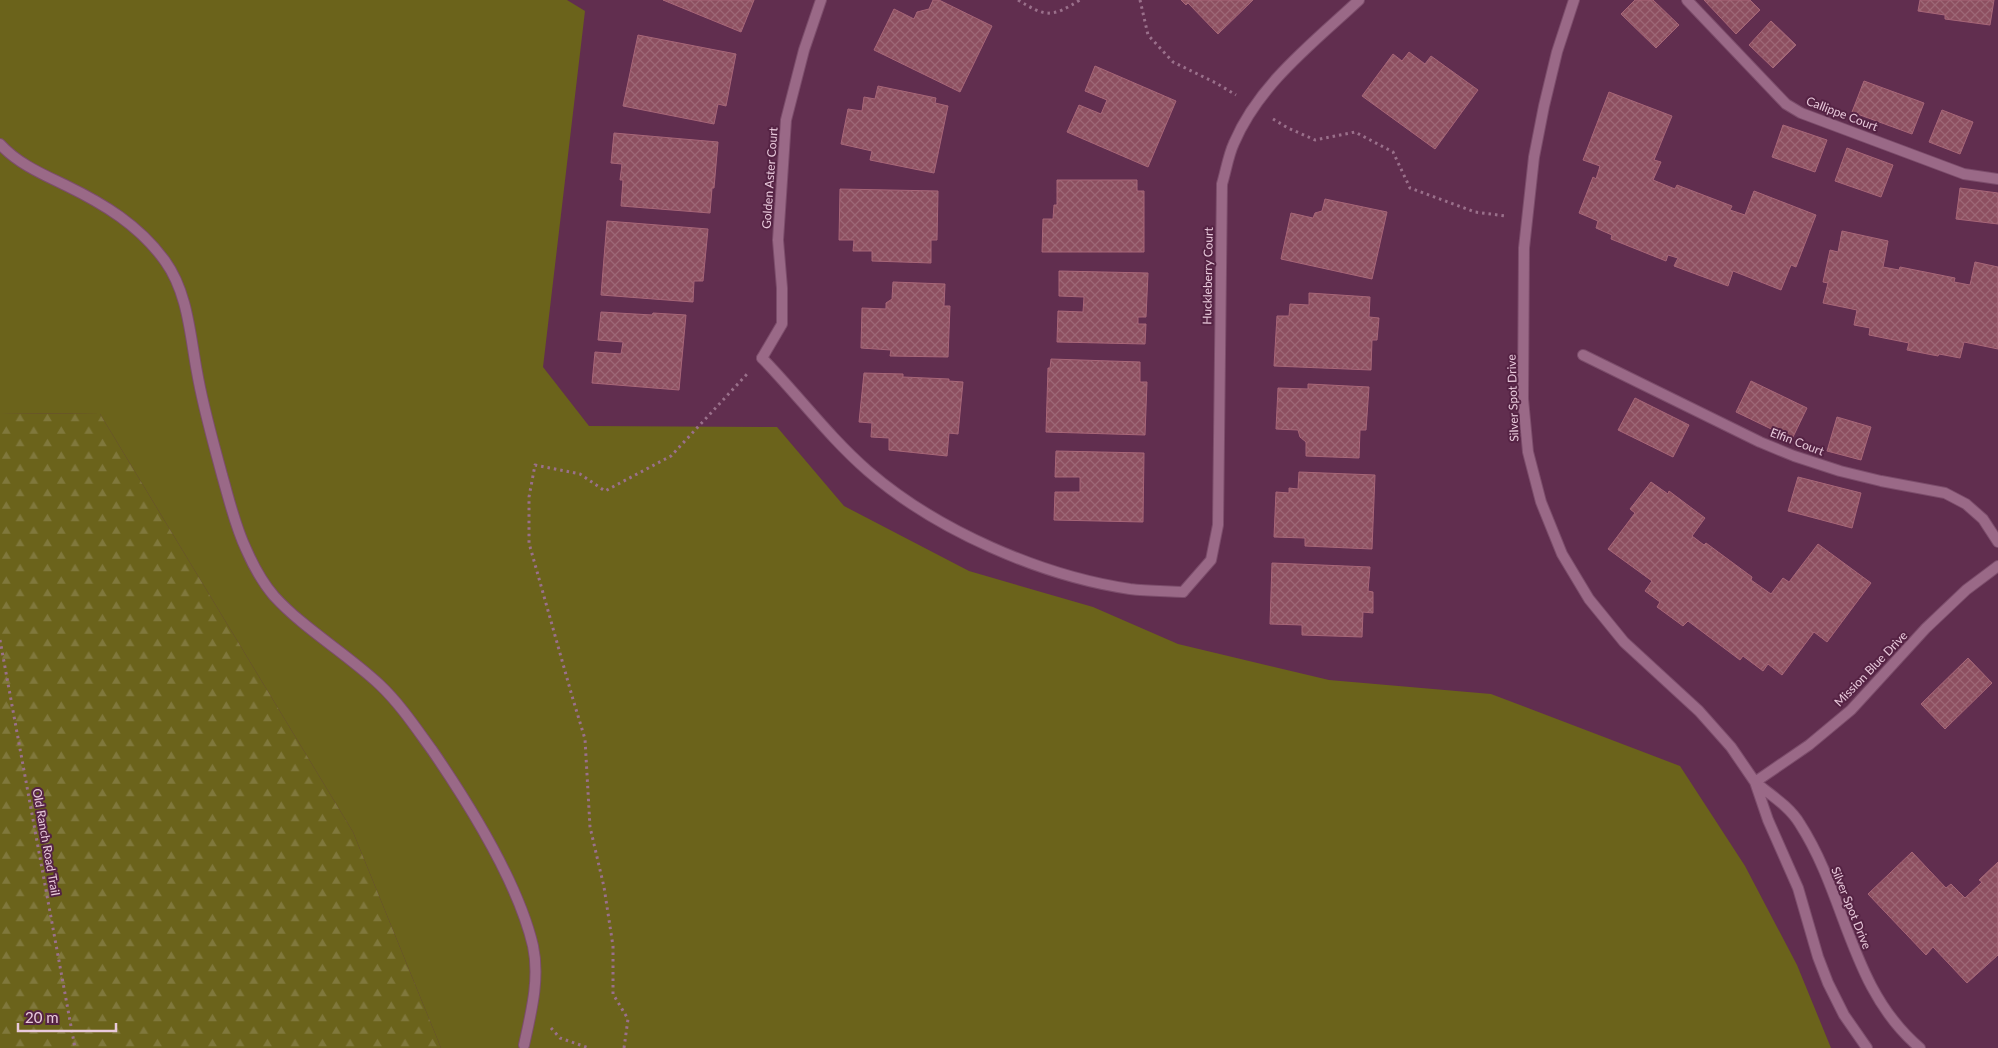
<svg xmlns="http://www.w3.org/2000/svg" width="1998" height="1048" viewBox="0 0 1998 1048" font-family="Lato,sans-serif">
	<defs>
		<pattern id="forest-firs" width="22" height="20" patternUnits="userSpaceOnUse" patternTransform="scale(1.25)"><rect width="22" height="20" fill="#6b631b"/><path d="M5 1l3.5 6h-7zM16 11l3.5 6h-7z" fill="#80783c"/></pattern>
		<pattern id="building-cross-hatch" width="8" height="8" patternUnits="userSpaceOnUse" patternTransform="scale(1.25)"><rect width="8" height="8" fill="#8d4f60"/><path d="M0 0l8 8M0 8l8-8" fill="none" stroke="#9d6776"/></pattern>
	</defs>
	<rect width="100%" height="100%" fill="#612e4f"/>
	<path fill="#6b631b" d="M0 0H567L585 11 543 367 589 426 777 427 844 506 969 571 1093 607 1178 644 1329 680 1491 694 1680 766 1745 866 1797 965 1831 1048H441L353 832 100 414 0 413Z"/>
	<path fill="url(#forest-firs)" d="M0 413 100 414 353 832 441 1048H0Z"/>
	<path fill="url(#building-cross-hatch)" stroke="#a76678" d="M663 0H754L741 32Z
		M933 0H939L992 26 960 92 874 50 894 9 914 19 917 12 929 9Z
		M1181 0H1253L1218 34 1188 3 1186 5Z
		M1635 0H1653L1679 25 1656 48 1621 14Z
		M1704 0H1750L1760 10 1736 34Z
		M1920 0H1994L1990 25 1945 19V15L1918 11Z
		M1771 21 1796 45 1773 68 1749 45Z
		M638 35 736 54 726 106 718 104 714 124 623 106Z
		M1409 52 1425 64 1431 56 1478 90 1435 149 1362 96 1393 54 1402 61Z
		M1095 66 1176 101 1148 167 1067 132 1079 105 1101 114 1107 100 1085 91Z
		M1864 81 1924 103 1912 134 1852 112Z
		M878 86 936 98 935 103 948 106 934 173 870 160 872 151 841 144 848 109 862 111 864 97 875 99Z
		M1609 92 1672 116 1654 160 1661 162 1653 180 1675 189 1677 185 1732 206 1730 210 1745 215 1754 191 1816 215 1796 267 1791 265 1781 290 1733 271 1728 286 1674 266 1678 258 1668 255 1666 261 1611 239 1612 235 1596 228 1598 221 1579 213 1593 177 1596 179 1600 166 1583 160Z
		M1942 110 1973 122 1960 154 1929 142Z
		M1783 125 1827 140 1815 172 1772 157Z
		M614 133 718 142 714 188H712L710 213 621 206 623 180H620L622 164 611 163Z
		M1847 148 1893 165 1881 197 1835 181Z
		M1057 180H1137V191H1144V252H1042L1043 219H1053L1054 205H1057Z
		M1960 188 1998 193V224L1956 219Z
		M840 189 938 191 937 240H931V263L872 261V251H853L854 240H839Z
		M1325 199 1387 212 1372 279 1281 259 1291 213 1313 218 1315 213 1322 211Z
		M607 221 708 229 703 281H694L693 302 601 295Z
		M1842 231 1888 241 1883 267 1899 270 1900 267 1955 278 1954 282 1970 285 1975 262 1998 267V349L1964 342 1960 358 1939 354 1938 356 1907 350 1909 343 1869 335 1870 328 1854 325 1857 310 1823 303 1828 283 1823 282 1830 250 1838 252Z
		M1059 271 1148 273 1146 317H1138V324H1146L1145 344 1057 342 1058 311 1083 312 1084 297 1059 296Z
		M893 282 945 284 944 306H950L948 357 890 356 891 350 861 348 862 308 886 309V303L892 299Z
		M1309 293 1370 297 1369 317 1379 318 1377 340H1372L1371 370 1274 366 1277 316H1289L1290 304 1309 305Z
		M601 312 652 315 653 313 686 315 679 390 592 383 595 352 621 354 623 342 598 340Z
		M1051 359 1140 362V382H1147L1145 435 1046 432 1048 368H1050Z
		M864 373 903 374V377L949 379V381L963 382 958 434 949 433 947 456 889 450V438L871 437 872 423 859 422Z
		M1751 381 1807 408 1792 439 1736 412Z
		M1308 384 1369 387 1366 430H1360L1359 458 1306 456V442L1300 437 1298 430 1276 429 1278 388 1308 389Z
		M1635 398 1689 425 1673 457 1618 430Z
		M1837 417 1871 427 1861 460 1827 451Z
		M1056 451 1144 453 1143 522 1054 520 1055 492H1080V477H1055Z
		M1299 472 1375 475 1372 549 1305 546V538L1274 537 1276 492 1289 493V488L1298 489Z
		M1798 477 1861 493 1852 528 1788 511Z
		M1651 482 1668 494 1669 491 1705 518 1692 536 1704 545 1706 543 1752 577 1751 580 1771 594 1783 578 1789 582 1818 544 1871 583 1827 642 1814 632 1782 675 1768 664 1763 671 1743 656 1740 660 1688 621 1683 626 1657 607 1660 602 1645 591 1652 581 1608 549 1635 513 1630 509Z
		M1272 563 1370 567 1368 591 1373 592V613L1363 612 1362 637 1302 635V625L1270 624Z
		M1968 658 1992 683 1945 729 1921 704Z
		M1912 852 1946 888 1951 884 1965 898 1982 882 1979 880 1998 862V955L1967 983 1933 947 1926 955 1868 894Z"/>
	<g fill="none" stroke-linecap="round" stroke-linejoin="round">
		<g stroke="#7c4d6b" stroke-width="12">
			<path id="service" d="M0 144C17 163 42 174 65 185 104 204 139 225 165 261 188 293 190 335 197 372 203 407 213 441 222 475 229 499 235 526 246 549 253 565 262 582 274 596 303 628 347 654 380 685 400 704 416 728 432 750 469 804 518 882 533 946 540 979 531 1013 524 1045
				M762 358C798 395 828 436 868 471 936 530 1041 576 1130 589 1147 591 1165 591 1183 592"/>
		</g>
		<g stroke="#7c4d6b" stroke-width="12">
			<path id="minor" d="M1687 0 1786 104 1801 113 1964 174 1998 179
				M1583 355 1760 442 1794 456 1840 471 1881 481 1945 493 1966 504 1983 519 1998 542
				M762 358 782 324V288L778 240 786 120 804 50 821 0
				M1183 592 1211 560 1218 525 1222 184C1226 171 1228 156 1234 143 1259 84 1313 43 1359 0"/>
		</g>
		<g stroke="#7c4d6b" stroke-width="12">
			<path id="tertiary" d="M1574 0 1557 52 1544 106 1534 157 1524 248 1523 399 1528 452 1541 502 1562 554 1589 599 1624 642 1699 711 1731 747 1755 782 1768 820 1798 888 1818 957 1828 983 1844 1015 1867 1048
				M1755 782 1809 745 1851 710 1926 628 1966 590 1998 566
				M1756 783C1771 795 1790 807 1800 824 1847 897 1850 989 1920 1048"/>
		</g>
		<path stroke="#9a708b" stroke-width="3" stroke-dasharray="2.5 4" stroke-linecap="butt" d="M1018 0C1046 17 1051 18 1080 0
			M1140 0 1148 35 1173 62 1216 83 1236 95
			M1273 119 1288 128 1315 140 1355 132 1393 152 1410 188 1475 212 1506 216
			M0 640 75 1048
			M551 1028 560 1038 589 1048
			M624 1048 628 1019 613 994V946L604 887 590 827 585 739 572 696 529 543V497L535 465 580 474 605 491 671 456 748 373"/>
		<use href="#service" stroke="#9a6987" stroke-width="10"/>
		<use href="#minor" stroke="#9a6987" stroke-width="10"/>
		<use href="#tertiary" stroke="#9a6987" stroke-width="10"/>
	</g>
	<g text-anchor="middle" stroke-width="4" stroke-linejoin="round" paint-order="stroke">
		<g font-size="12" fill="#e9cadc" stroke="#552344">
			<text transform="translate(1842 114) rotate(21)" y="4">Callippe Court</text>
			<text transform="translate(770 178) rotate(-86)" y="4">Golden Aster Court</text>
			<text transform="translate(1208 276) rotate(-89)" y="4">Huckleberry Court</text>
			<text transform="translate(1513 398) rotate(-92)" y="4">Silver Spot Drive</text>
			<text transform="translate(1797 442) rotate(21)" y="4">Elfin Court</text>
			<text transform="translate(1871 669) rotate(-46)" y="4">Mission Blue Drive</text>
			<text transform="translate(46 842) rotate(80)" y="4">Old Ranch Road Trail</text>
			<text transform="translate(1851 908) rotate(68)" y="4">Silver Spot Drive</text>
		</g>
	</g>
	<path d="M18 1023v8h98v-8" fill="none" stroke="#e9cadc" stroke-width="2.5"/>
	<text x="25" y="1023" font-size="15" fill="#e9cadc" stroke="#552344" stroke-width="4" paint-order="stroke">20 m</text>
</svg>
